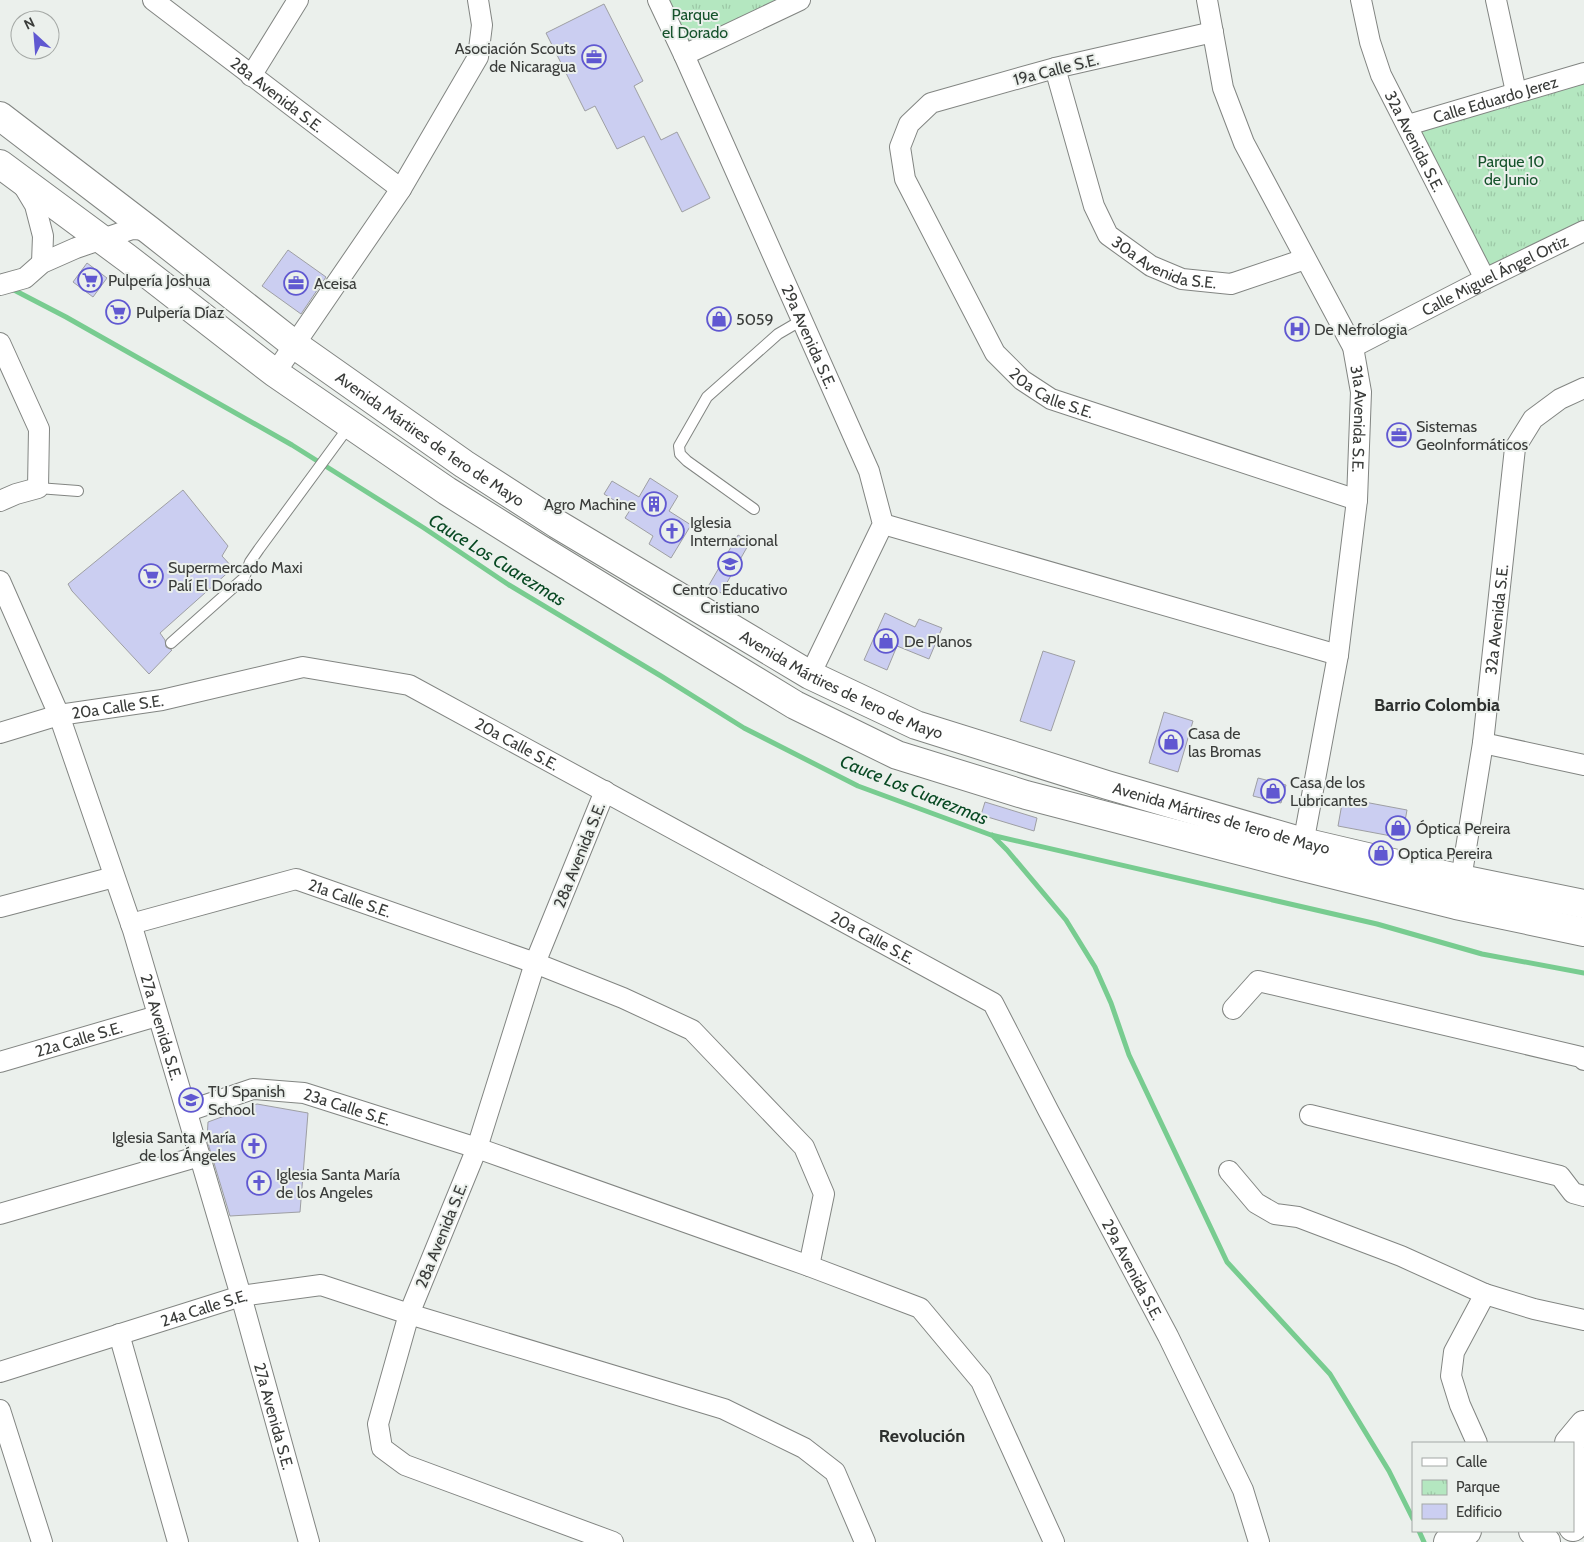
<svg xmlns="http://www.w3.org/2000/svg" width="1584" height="1542" viewBox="0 0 1584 1542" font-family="Cabin,sans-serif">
	<defs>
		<pattern id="park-tufts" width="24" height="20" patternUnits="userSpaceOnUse" patternTransform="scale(1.25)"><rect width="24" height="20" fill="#b4e7c0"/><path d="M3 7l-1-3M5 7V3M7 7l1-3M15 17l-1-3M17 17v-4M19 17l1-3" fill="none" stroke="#9cc7a6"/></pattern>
	</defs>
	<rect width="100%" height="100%" fill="#ebf0ec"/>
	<path fill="url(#park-tufts)" d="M658 0H800L684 55Z
		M1584 73V231L1485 279 1408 125Z"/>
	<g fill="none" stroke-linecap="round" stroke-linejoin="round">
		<path stroke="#78cc90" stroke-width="5" d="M12 289 66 317 292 445 424 528 509 585 661 676 744 728 858 786 991 835 1377 924 1482 954 1584 973
			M992 835 1007 850 1066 920 1095 967 1111 1003 1129 1055 1227 1262 1330 1374 1389 1471 1413 1519
			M1419 1531 1424 1542"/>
	</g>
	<path fill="#cbcef1" stroke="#9e9fa3" d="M604 4 643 81 634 86 661 140 677 132 710 198 682 212 644 136 617 149 595 106 585 111 546 33Z
		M288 250 326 277 301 314 262 286Z
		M87 263 107 278 93 297 73 282Z
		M650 478 678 496 669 511 691 525 671 558 649 544 653 536 625 518 630 510 604 494 612 481 639 497Z
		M183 490 228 546 222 556 233 568 160 633 165 640 166 647 172 650 149 674 72 591 68 584Z
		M738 535 750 542 721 593 709 585Z
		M885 613 915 627 919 619 942 628 929 659 897 646 887 670 864 660Z
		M1043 651 1075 661 1051 731 1020 721Z
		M1164 712 1193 721 1178 772 1149 763Z
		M1258 778 1286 785 1281 803 1253 796Z
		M1343 798 1407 810 1402 838 1338 826Z
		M985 802 1037 818 1034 831 981 815Z
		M257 1104 308 1113 300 1212 230 1216 207 1140 208 1122Z"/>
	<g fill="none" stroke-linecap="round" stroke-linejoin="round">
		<g stroke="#828582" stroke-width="12">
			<path id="lane" d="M38 488 78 491
				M754 509 687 461 680 454 679 446 707 397 778 334 802 320
				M171 643 244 578 250 562 259 549 350 425"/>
		</g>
		<g stroke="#828582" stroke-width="22">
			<g id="street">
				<path id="s1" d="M153 0 401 189"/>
				<path id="s2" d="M658 0 684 55 869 471 883 524 810 675"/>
				<path id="s3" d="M1207 0 1223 88 1244 143 1353 347 1361 392 1357 500 1338 655 1301 855"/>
				<path id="s4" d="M1361 0 1370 42 1381 75 1485 279"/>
				<path d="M1496 0 1516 92"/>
				<path id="s5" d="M1213 32 1055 68 931 103 909 124 900 147 905 179 995 353 1022 380 1051 399 1357 500"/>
				<path d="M684 55 800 0"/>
				<path id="s6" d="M1055 68 1094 206 1108 235 1151 266 1182 279 1231 284 1305 259"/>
				<path d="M251 76 298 0"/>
				<path id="s7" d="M1408 125 1584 73"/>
				<path d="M23 185 35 205 43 236 42 263"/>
				<path d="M0 285 25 278 42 263 76 248 132 229 149 230"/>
				<path d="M0 343 39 429 38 488 16 494 0 501"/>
				<path id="s8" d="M1353 347 1485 279 1584 231"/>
				<path d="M275 373 401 189 478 57 482 25 478 0"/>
				<path d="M883 524 1338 655"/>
				<path id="s9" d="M0 581 59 715 133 930 241 1296 309 1542"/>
				<path id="s10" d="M0 733 59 715 162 700 303 667 409 685 993 1003 1048 1110 1168 1336 1243 1490 1259 1542"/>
				<path d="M1483 743 1584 765"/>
				<path d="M605 791 535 963 477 1148 409 1314 378 1424 382 1448 405 1465 613 1542"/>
				<path id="s11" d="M1461 879 1483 743 1515 448 1533 419 1560 399 1584 388"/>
				<path d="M0 907 114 877"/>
				<path id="s12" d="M131 924 296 879 535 963 623 998 692 1030 804 1147 824 1194 809 1266"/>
				<path d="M1233 1009 1258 981 1581 1057 1584 1060"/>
				<path id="s13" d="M0 1062 157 1016"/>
				<path id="s14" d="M188 1111 253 1089 304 1093 477 1148 809 1266 920 1308 981 1381 1054 1542"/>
				<path d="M1310 1115 1560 1176 1573 1193 1584 1196"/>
				<path d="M1229 1171 1256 1203 1275 1214 1298 1217 1401 1256 1485 1294 1534 1309 1584 1320"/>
				<path d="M0 1214 200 1156"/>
				<path d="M119 1334 178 1542"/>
				<path id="s15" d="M0 1372 241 1296 321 1285 409 1314 724 1409 804 1448 835 1472 865 1542"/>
				<path d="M0 1410 42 1542"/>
				<path d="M1477 1443 1460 1405 1451 1376 1454 1352 1485 1294"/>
			</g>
		</g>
		<g stroke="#828582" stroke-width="30">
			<g id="secondary">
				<path id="s16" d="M0 116 149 230 295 345 464 464 557 524 810 675 916 725 1107 785 1303 842 1461 879 1584 904"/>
				<path d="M0 164 127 258 275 373 447 491 538 548 795 705 897 755 1026 795 1299 866 1456 905 1584 932"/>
				<path d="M1569 1443 1584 1425"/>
				<path d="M1584 1461C1580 1469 1580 1474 1584 1482"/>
				<path d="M1573 1527 1584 1500"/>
				<path d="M1533 1531 1546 1542"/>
				<path d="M1448 1542 1467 1531"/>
			</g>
		</g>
		<use href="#lane" stroke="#fff" stroke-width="10"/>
		<use href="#street" stroke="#fff" stroke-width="20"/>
		<use href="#secondary" stroke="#fff" stroke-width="28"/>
	</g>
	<defs>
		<g id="office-ring" transform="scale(1.25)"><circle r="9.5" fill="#ebf0ec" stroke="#6058d1" stroke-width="1.5"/><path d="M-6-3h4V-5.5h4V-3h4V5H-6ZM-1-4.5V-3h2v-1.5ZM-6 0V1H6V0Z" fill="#6058d1"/></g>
		<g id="supermarket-ring" transform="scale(1.25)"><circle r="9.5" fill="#ebf0ec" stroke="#6058d1" stroke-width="1.5"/><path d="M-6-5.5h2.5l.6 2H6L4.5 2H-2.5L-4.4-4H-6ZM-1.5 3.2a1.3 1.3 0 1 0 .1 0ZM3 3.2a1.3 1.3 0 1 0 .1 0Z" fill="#6058d1"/></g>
		<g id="shop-ring" transform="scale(1.25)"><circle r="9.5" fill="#ebf0ec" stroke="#6058d1" stroke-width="1.5"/><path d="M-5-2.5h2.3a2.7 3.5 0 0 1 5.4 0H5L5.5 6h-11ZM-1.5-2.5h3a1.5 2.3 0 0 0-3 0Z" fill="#6058d1"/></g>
		<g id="hospital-ring" transform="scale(1.25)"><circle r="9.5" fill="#ebf0ec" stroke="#6058d1" stroke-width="1.5"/><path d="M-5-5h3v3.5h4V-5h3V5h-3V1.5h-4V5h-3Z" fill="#6058d1"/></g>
		<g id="building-ring" transform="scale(1.25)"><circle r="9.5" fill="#ebf0ec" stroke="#6058d1" stroke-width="1.5"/><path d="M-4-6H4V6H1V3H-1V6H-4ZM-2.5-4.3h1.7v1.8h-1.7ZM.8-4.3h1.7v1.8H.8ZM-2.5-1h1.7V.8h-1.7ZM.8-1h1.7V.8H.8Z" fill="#6058d1"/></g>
		<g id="church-ring" transform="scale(1.25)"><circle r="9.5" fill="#ebf0ec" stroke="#6058d1" stroke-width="1.5"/><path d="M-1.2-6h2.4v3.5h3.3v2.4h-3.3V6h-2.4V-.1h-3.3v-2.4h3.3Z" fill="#6058d1"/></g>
		<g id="school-ring" transform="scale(1.25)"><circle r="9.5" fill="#ebf0ec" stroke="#6058d1" stroke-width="1.5"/><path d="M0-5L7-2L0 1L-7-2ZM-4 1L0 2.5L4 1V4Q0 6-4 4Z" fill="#6058d1"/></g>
	</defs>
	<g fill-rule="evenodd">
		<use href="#office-ring" x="594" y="57"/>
		<use href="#supermarket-ring" x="90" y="280"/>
		<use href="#office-ring" x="296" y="283"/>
		<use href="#supermarket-ring" x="118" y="312"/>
		<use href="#shop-ring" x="719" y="319"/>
		<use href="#hospital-ring" x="1297" y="329"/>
		<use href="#office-ring" x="1399" y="435"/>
		<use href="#building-ring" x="654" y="504"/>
		<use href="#church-ring" x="672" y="531"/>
		<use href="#school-ring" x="730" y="564"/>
		<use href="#supermarket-ring" x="151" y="576"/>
		<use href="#shop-ring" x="886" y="641"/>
		<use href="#shop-ring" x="1171" y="742"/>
		<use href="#shop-ring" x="1273" y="791"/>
		<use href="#shop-ring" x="1398" y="828"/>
		<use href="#shop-ring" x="1381" y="853"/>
		<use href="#school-ring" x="191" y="1100"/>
		<use href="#church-ring" x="254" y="1146"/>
		<use href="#church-ring" x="259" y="1183"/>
	</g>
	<g text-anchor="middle" stroke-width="4" stroke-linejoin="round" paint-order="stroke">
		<g font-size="16" fill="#16532c" stroke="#ebf0ec">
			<text x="695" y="20">Parque<tspan x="695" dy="18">el Dorado</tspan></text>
			<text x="1511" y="167">Parque 10<tspan x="1511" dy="18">de Junio</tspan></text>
		</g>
		<g font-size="16" fill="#3a3c3a" stroke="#ebf0ec" text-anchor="start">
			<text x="576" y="54" text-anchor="end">Asociación Scouts<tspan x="576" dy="18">de Nicaragua</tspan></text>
			<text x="108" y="286">Pulpería Joshua</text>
			<text x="314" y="289">Aceisa</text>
			<text x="136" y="318">Pulpería Díaz</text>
			<text x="736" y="325">5059</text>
			<text x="1314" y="335">De Nefrologia</text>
			<text x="1416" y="432">Sistemas<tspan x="1416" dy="18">GeoInformáticos</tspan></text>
			<text x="636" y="510" text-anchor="end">Agro Machine</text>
			<text x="690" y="528">Iglesia<tspan x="690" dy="18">Internacional</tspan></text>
			<text x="168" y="573">Supermercado Maxi<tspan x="168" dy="18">Palí El Dorado</tspan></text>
			<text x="730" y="595" text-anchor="middle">Centro Educativo<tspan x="730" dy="18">Cristiano</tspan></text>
			<text x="904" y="647">De Planos</text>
			<text x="1188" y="739">Casa de<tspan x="1188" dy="18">las Bromas</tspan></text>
			<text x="1290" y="788">Casa de los<tspan x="1290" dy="18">Lubricantes</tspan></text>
			<text x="1416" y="834">Óptica Pereira</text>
			<text x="1398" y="859">Optica Pereira</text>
			<text x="208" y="1097">TU Spanish<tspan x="208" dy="18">School</tspan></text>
			<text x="236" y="1143" text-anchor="end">Iglesia Santa María<tspan x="236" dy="18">de los Ángeles</tspan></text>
			<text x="276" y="1180">Iglesia Santa María<tspan x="276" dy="18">de los Angeles</tspan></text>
		</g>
		<g font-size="16" fill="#3a3c3a" stroke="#ebf0ec">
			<text transform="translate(1056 69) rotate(-14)" y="6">19a Calle S.E.</text>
			<text dy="6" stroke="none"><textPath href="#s1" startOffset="156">28a Avenida S.E.</textPath></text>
			<text dy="6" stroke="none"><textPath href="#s7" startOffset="91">Calle Eduardo Jerez</textPath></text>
			<text dy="6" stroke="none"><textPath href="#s4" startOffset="152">32a Avenida S.E.</textPath></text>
			<text dy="6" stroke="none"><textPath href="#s6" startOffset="240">30a Avenida S.E.</textPath></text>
			<text dy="6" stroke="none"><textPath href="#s8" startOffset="159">Calle Miguel Ángel Ortiz</textPath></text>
			<text dy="6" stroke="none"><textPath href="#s2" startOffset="369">29a Avenida S.E.</textPath></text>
			<text dy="6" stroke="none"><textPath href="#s5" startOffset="645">20a Calle S.E.</textPath></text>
			<text dy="6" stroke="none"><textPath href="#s3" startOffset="452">31a Avenida S.E.</textPath></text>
			<text dy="6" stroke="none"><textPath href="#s16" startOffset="538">Avenida Mártires de 1ero de Mayo</textPath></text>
			<text dy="6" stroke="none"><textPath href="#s11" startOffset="262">32a Avenida S.E.</textPath></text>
			<text dy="6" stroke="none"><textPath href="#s16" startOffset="1018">Avenida Mártires de 1ero de Mayo</textPath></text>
			<text dy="6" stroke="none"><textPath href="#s10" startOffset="121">20a Calle S.E.</textPath></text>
			<text dy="6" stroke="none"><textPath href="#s10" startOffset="541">20a Calle S.E.</textPath></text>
			<text dy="6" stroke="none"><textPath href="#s16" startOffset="1422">Avenida Mártires de 1ero de Mayo</textPath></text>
			<text transform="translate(579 855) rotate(-68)" y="6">28a Avenida S.E.</text>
			<text dy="6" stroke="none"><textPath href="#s12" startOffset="228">21a Calle S.E.</textPath></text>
			<text dy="6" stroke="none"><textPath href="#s10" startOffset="946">20a Calle S.E.</textPath></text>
			<text dy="6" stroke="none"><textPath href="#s9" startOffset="475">27a Avenida S.E.</textPath></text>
			<text dy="6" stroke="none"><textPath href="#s13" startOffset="82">22a Calle S.E.</textPath></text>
			<text dy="6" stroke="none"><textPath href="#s14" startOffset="165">23a Calle S.E.</textPath></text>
			<text transform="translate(441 1235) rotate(-68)" y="6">28a Avenida S.E.</text>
			<text dy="6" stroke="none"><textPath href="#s10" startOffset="1384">29a Avenida S.E.</textPath></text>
			<text dy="6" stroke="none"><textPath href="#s15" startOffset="214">24a Calle S.E.</textPath></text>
			<text dy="6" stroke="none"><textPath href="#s9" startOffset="880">27a Avenida S.E.</textPath></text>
		</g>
		<g font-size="18" font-style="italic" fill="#084923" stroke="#ebf0ec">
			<text transform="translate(497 560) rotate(32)" y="6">Cauce Los Cuarezmas</text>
			<text transform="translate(914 790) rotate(22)" y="6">Cauce Los Cuarezmas</text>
		</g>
		<g font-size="18" font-weight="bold" fill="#2d302e" stroke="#ebf0ec">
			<text x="1437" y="711">Barrio Colombia</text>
			<text x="922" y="1442">Revolución</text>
		</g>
	</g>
	<rect x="1412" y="1442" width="162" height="90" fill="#ebf0ec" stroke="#a4a8a5"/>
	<rect x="1422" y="1458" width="25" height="8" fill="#ffffff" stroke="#a4a8a5"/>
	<text x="1456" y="1467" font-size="15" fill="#3a3c3a">Calle</text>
	<rect x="1422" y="1480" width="25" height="15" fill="url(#park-tufts)" stroke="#a4a8a5"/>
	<text x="1456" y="1492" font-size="15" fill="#3a3c3a">Parque</text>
	<rect x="1422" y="1504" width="25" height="15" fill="#cbcef1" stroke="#a4a8a5"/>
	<text x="1456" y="1517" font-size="15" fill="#3a3c3a">Edificio</text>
	<g transform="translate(35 35) rotate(334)"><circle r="24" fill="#ebf0ec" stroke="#a4a8a5"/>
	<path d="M0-4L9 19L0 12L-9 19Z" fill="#6058d1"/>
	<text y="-8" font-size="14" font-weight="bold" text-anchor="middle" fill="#3a3c3a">N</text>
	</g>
</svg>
